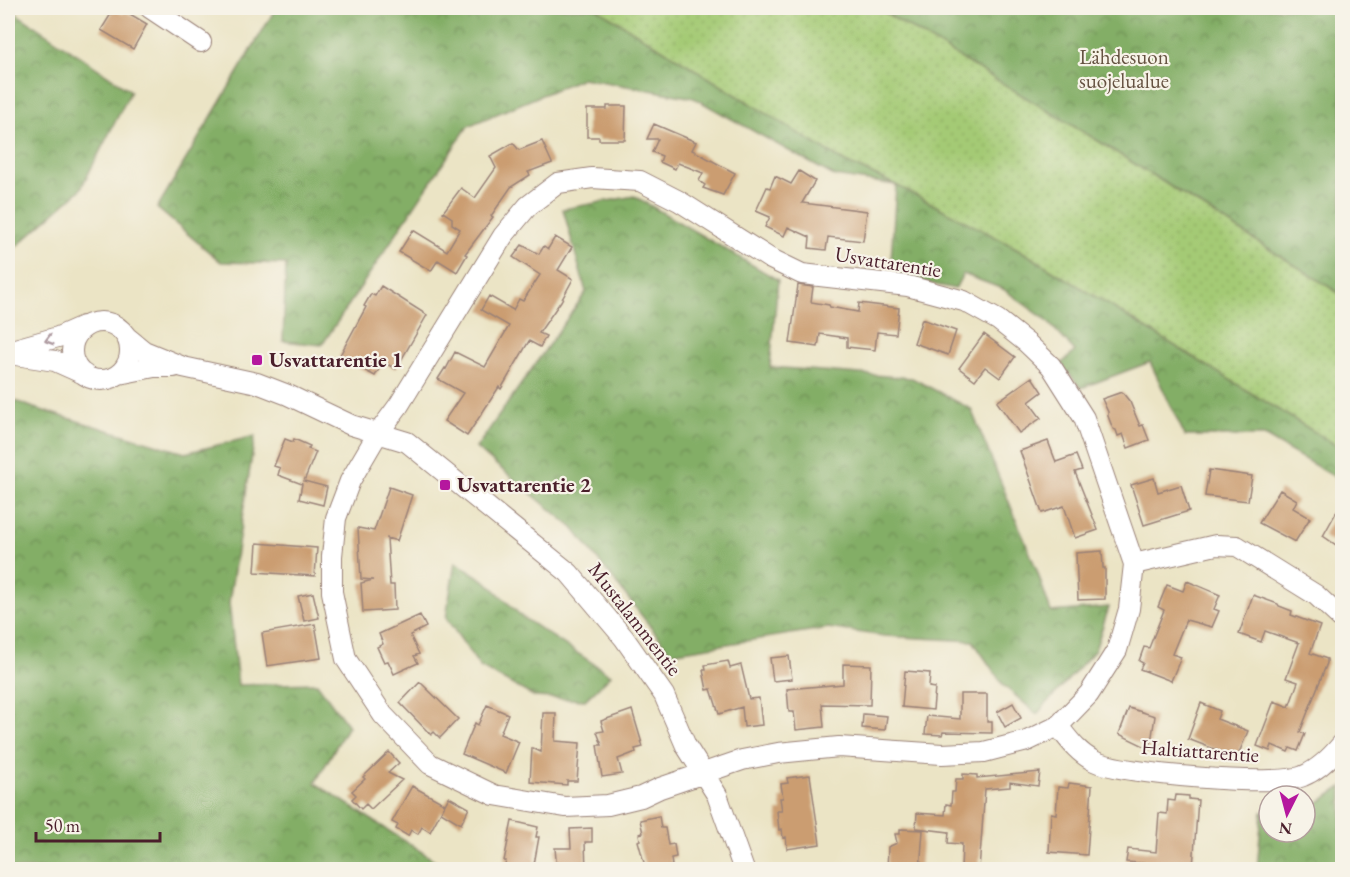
<svg xmlns="http://www.w3.org/2000/svg" width="1350" height="877" viewBox="0 0 1350 877" font-family="'EB Garamond',serif">
	<defs>
		<pattern id="grass-dots" width="8" height="8" patternUnits="userSpaceOnUse" patternTransform="scale(1.5)"><rect width="8" height="8" fill="#a4ca75"/><path d="M2 2h.1M6 6h.1" fill="none" stroke="#8fad65" stroke-width="1.8" stroke-linecap="round"/></pattern>
		<pattern id="forest-crowns" width="20" height="18" patternUnits="userSpaceOnUse" patternTransform="scale(1.5)"><rect width="20" height="18" fill="#83ae66"/><path d="M2 6a3 3 0 1 1 6 0M12 15a3 3 0 1 1 6 0" fill="none" stroke="#6d8d54"/></pattern>
	</defs>
	<rect width="100%" height="100%" fill="#f7f3e8"/>
	<filter id="ink" filterUnits="userSpaceOnUse"><feTurbulence type="fractalNoise" baseFrequency=".0167" numOctaves="2"/><feDisplacementMap in="SourceGraphic" scale="12" xChannelSelector="R" yChannelSelector="G"/><feConvolveMatrix kernelMatrix="1 2 1 2 8 2 1 2 1" color-interpolation-filters="sRGB"/></filter>
	<filter id="wash" filterUnits="userSpaceOnUse"><feTurbulence type="fractalNoise" baseFrequency=".008" numOctaves="4" result="noise"/><feDisplacementMap in="SourceGraphic" scale="24" xChannelSelector="R" yChannelSelector="G"/><feGaussianBlur stdDeviation="1.35" result="paint"/><feColorMatrix in="noise" values="0 0 0 0 0 0 0 0 0 0 0 0 0 0 0 0 0 1.4 0 .05"/><feComposite in="paint" operator="in"/></filter>
	<g filter="url(#wash)">
		<rect width="100%" height="100%" fill="#ebe4c5"/>
		<path fill="url(#grass-dots)" stroke="#777450" stroke-width="1.5" d="M596 8H877L1100 142 1342 295V449L1018 249 896 185 843 161Z"/>
		<path fill="url(#forest-crowns)" stroke="#666648" stroke-width="1.5" d="M8 8 131 91 80 190 8 254Z
			M276 8H596L843 161 896 185 1018 249 1342 449V481L1264 436H1185L1150 362 1081 388 1061 364 1075 351 1045 319 1003 289 963 274 955 289 890 275 896 185 834 176 694 98 582 78 468 126 322 345 283 341 286 264 221 262 157 208Z
			M877 8H1342V295L1100 142Z
			M634 196 778 280 770 367 912 378 971 409 1036 568 1051 612 1109 607 1095 650 1037 714 1003 685 973 641 884 636 828 628 671 653 573 528 476 448 586 292 563 209Z
			M8 398 34 408 185 453 255 436 229 602 238 685 317 683 348 726 315 783 448 869H8Z
			M455 562 487 582 522 617 611 675 585 700 535 697 480 667 446 618Z
			M1342 787V869H1257L1262 812H1269V832H1305V807L1319 802Z"/>
		<g id="blocks">
			<path fill="#cb9d71" d="M114 9 123 14 125 11 147 24 133 49 101 30Z
				M607 106H626L625 140H599V137H587V109H607Z
				M654 124 696 142 692 150 735 173 723 195 703 188 705 185 699 181 703 173 678 163 675 169 660 162 662 156 652 152 658 139H647Z
				M542 141 552 163 528 172 530 175 511 187 491 216 493 217 465 254 467 255 457 272 438 260 431 271 399 252 413 230 447 251 460 229 452 224V218L443 212 461 188 475 198 496 168 490 156 513 143 519 150Z
				M799 171 815 181 802 203 867 211 863 241 828 237 826 250 809 248 810 237 788 227 784 236 765 227 770 217 756 211 767 187 770 188 775 176 791 184Z
				M555 237 572 247 558 270 573 279 561 301 539 333 546 336 540 347 529 341 501 389 499 387 467 436 444 421 463 393 438 379 445 368 446 369 455 352 485 367 509 326 481 310 489 296 513 310 519 299 523 301 540 275 513 257 522 245 539 254 544 246 548 249Z
				M798 285 813 287 811 302 829 305 830 307 858 312 859 303 899 308 896 334 877 332 875 350 847 347V338L820 334 818 347 790 343Z
				M381 286 427 315 396 369 383 362 375 376 339 357 366 307 364 306 371 294 375 296Z
				M922 319 956 331 948 355 914 343Z
				M984 334 1015 357 1000 378 985 367 975 380 959 368Z
				M1032 377 1042 392 1029 402 1041 418 1019 433 997 402Z
				M1122 392 1130 402 1140 426 1143 425 1149 440 1128 448 1123 434 1118 436 1116 430 1113 429 1108 416V412L1102 399Z
				M285 439 293 442 294 439 310 446 308 449 316 452 304 481 327 487 323 505 299 499 302 484 278 475 280 468 274 466Z
				M1048 441 1056 462 1076 455 1082 470 1075 472 1098 530 1075 538 1064 506 1042 513 1020 451Z
				M1209 470 1252 476 1248 501 1205 496Z
				M1154 478 1158 492 1181 485 1189 511 1144 525 1131 485Z
				M389 487 412 495 397 541 387 538 390 585H394L395 610 363 612 361 583 373 580 361 579 358 528 374 531Z
				M1280 490 1297 500 1293 508 1310 518 1295 542 1259 523Z
				M1342 502V549L1323 536Z
				M257 543 317 548 315 576 255 572Z
				M1102 551 1103 568H1105V599L1078 600 1076 553Z
				M1187 581 1220 595 1214 609 1219 611 1212 627 1186 620 1172 654 1181 657 1171 681 1140 669 1143 663 1139 661 1144 647 1149 648 1164 610 1158 607 1167 585 1183 591Z
				M313 593 319 618 304 621 298 596Z
				M1253 595 1278 604 1279 606 1292 611 1291 615 1320 626 1310 653 1327 659V663L1300 732 1305 734 1298 751 1290 748 1288 752 1272 745 1270 751 1257 746 1274 701 1289 707 1298 682 1286 678 1299 643 1265 631 1261 642 1239 634Z
				M420 615 426 627 410 635 419 654 414 656 418 663 394 674 388 661 384 662 377 647 383 644 379 634Z
				M315 624 321 658 267 666 262 633Z
				M789 656 792 679 773 681 770 658Z
				M728 661 730 668 741 665 749 699 759 698 762 725 744 727 742 707 719 714 711 689 707 690 703 670H706L705 665Z
				M843 664 871 665 870 705 822 704 824 727 796 730 794 712H789L787 689 843 684Z
				M905 671 930 673 929 687 935 688 933 710 902 707Z
				M420 682 458 719 440 738 434 732 431 735 400 703Z
				M960 694H987V722H992V733L943 732 942 735 925 734 927 716 960 719Z
				M1013 703 1021 718 1005 727 997 712Z
				M1201 703 1220 711 1217 719 1248 731 1237 758 1188 739Z
				M487 705 508 714 500 734 519 742 506 773 462 754 475 723 478 725Z
				M1129 708 1155 716 1150 749 1119 734Z
				M632 710 643 747 635 749 636 752 618 759 622 774 602 777 597 745H602L597 732 604 731 601 721Z
				M543 713H556L555 741 580 743 577 781H567V785L530 782 532 748 541 752Z
				M863 714 887 716 885 730 862 728Z
				M389 752 399 763 388 773 402 780 371 809 366 804 361 809 352 799 356 795 352 791 365 779 363 777Z
				M1040 772 1038 786 1010 782V787L985 789 979 870H961L962 844 948 843 949 832 916 828 917 813 945 815 946 804 951 805 952 792H955L956 779H963V774L977 775V778Z
				M810 775 820 844 787 849 786 837 783 838 782 829 779 830 777 811H782L780 798H783L781 784 788 783 787 778Z
				M1069 783 1092 786 1087 855 1049 852 1051 813 1056 814 1058 787 1068 788Z
				M412 786 445 804 430 832 422 827 418 834 411 830 408 836 396 829 398 825 392 822Z
				M1176 795 1189 796V799L1198 800 1193 867 1126 862 1128 849 1156 852 1159 813 1167 814 1168 800 1175 801Z
				M449 797 469 808 461 824 441 812Z
				M659 816 661 828H665L668 845 674 844 676 857 671 858 672 866 646 870 638 841 640 840 639 834 643 833 640 820Z
				M512 821 538 827 536 837H539L533 870H504L506 861H504Z
				M592 828V842H585L586 870H557L555 848H571L570 829Z
				M900 829 923 830 920 870H887L888 847 897 843 895 834H900Z"/>
		</g>
	</g>
	<g filter="url(#ink)">
		<use href="#blocks" fill-opacity="0" stroke="#9a8278" stroke-width="1.5"/>
		<g fill="none" stroke-linecap="round" stroke-linejoin="round">
			<g stroke="#9a8278" stroke-width="22">
				<path id="minor" d="M150 8 201 42
					M592 178 640 181 679 201 769 258 802 274 908 286 964 301 998 320 1027 343 1051 366 1084 418 1134 564 1129 609 1117 650 1089 694 1058 726 1027 741 984 752 942 754 839 747 778 753 742 760 660 788 641 797 608 805 565 807 494 795 430 764 383 715 346 659 332 592V556L336 518 350 481 377 435 399 405 503 236 528 206 558 183Z
					M72 351a29 29 0 1 1 58 0a29 29 0 1 1-58 0Z
					M128 338 144 351 183 367 257 383 288 395 351 425 407 442 569 573 624 638 664 695 686 746 717 795 744 870
					M8 351 58 337 83 326
					M9 354 55 361 84 374
					M119 374 154 367H174
					M1134 564 1216 545 1237 546 1316 595 1342 619
					M1058 726C1069 740 1078 753 1094 761 1119 774 1278 787 1303 776 1318 770 1332 756 1342 744"/>
			</g>
			<use href="#minor" stroke="#fff" stroke-width="20"/>
		</g>
		<defs><path id="oneway-chevron" d="M-2-3.5L2.5 0L-2 3.5" fill="none" stroke-width="1.6" stroke-linecap="round" stroke-linejoin="round" transform="scale(1.5)"/></defs>
		<use stroke="#ae9aa0" href="#oneway-chevron" transform="translate(49 340) rotate(164)"/>
	</g>
	<g fill="#b5179e" stroke="#f7f3e8" stroke-width="2">
		<rect x="251" y="354" width="12" height="12" rx="3"/>
		<rect x="439" y="479" width="12" height="12" rx="3"/>
	</g>
	<g text-anchor="middle" stroke-width="4.5" stroke-linejoin="round" paint-order="stroke">
		<g font-size="21" fill="#655241" stroke="#f7f3e8">
			<text x="1124" y="64">Lähdesuon<tspan x="1124" dy="24">suojelualue</tspan></text>
		</g>
		<g font-size="21" fill="#4a1f2b" stroke="#f7f3e8">
			<text transform="translate(888 262) rotate(9)" y="7">Usvattarentie</text>
			<text transform="translate(635 619) rotate(52)" y="7">Mustalammentie</text>
			<text transform="translate(1200 751) rotate(4)" y="7">Haltiattarentie</text>
		</g>
		<g font-size="21" font-weight="bold" fill="#4a1f2b" stroke="#f7f3e8" text-anchor="start">
			<text x="269" y="367">Usvattarentie 1</text>
			<text x="457" y="492">Usvattarentie 2</text>
		</g>
	</g>
	<rect width="1350" height="877" fill="none" stroke="#f7f3e8" stroke-width="30"/>
	<g transform="translate(1287 814) rotate(186)"><circle r="28" fill="#f7f3e8" stroke="#b29e9c" stroke-width="1.5"/>
	<path d="M0-4.5L10 22L0 15L-10 22Z" fill="#b5179e"/>
	<text y="-9" font-size="16" font-weight="bold" text-anchor="middle" fill="#4a1f2b">N</text>
	</g>
	<path d="M36 832v9h124v-9" fill="none" stroke="#4a1f2b" stroke-width="3"/>
	<text x="45" y="832" font-size="18" fill="#4a1f2b" stroke="#f7f3e8" stroke-width="4.5" paint-order="stroke">50 m</text>
</svg>
